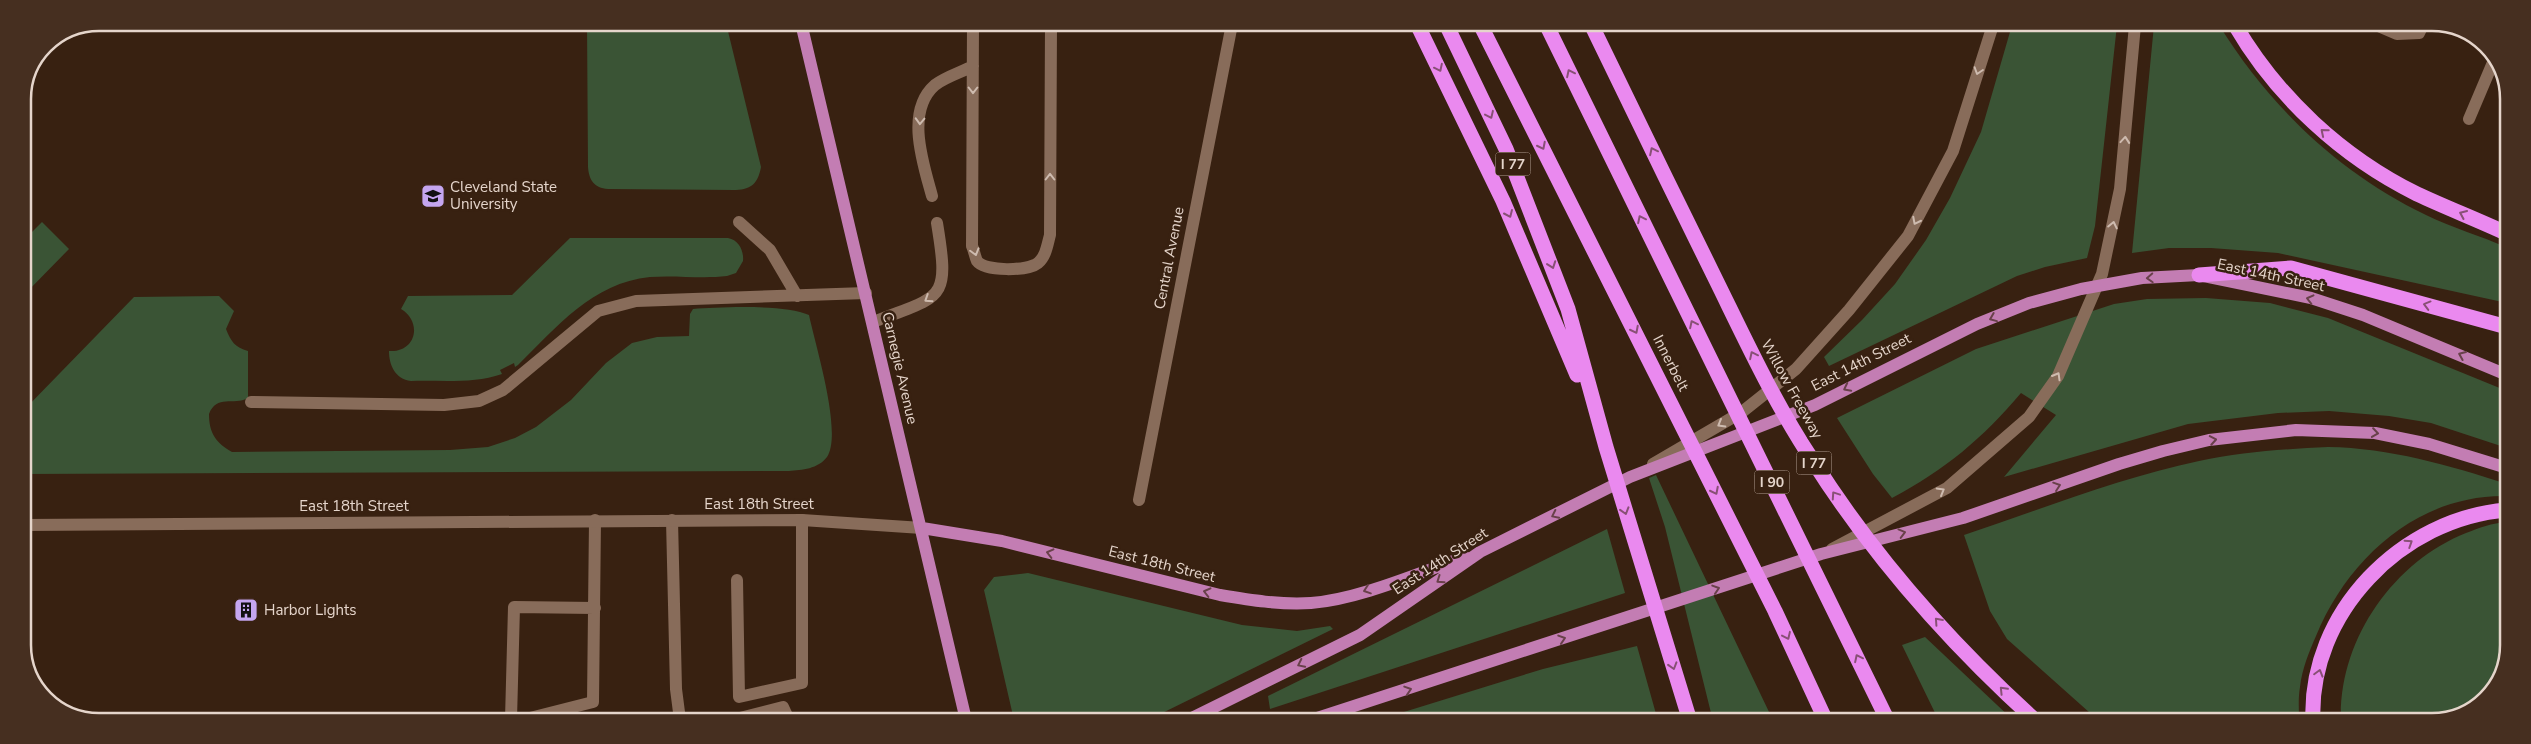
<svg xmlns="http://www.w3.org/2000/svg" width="2531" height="744" viewBox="0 0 2531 744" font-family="'Nunito Sans',sans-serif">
	<rect width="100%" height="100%" fill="#382111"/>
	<path fill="#3a5435" d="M587 23H726L761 167C758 183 752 189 736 190L608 189C594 188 589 180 588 167Z
		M2012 25H2117L2095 226 2087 258 2045 267 2017 276 1829 366 1824 357 1862 320 1895 284 1926 240 1950 198 1981 132Z
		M2154 25H2219C2270 107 2339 173 2426 215 2453 228 2481 236 2508 248L2507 303 2278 253 2211 248H2169L2132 253Z
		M42 222 69 249 23 296V241Z
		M570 238H728C739 240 744 251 743 261L736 273 727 276C702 279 675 275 650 277 592 283 557 327 518 365L515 367 514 363 500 370 502 374C473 384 442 380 411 381 395 379 389 365 389 351 416 353 423 322 401 309L408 296 512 295Z
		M219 296 234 311 226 329C231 342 235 347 248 351V398C233 406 217 394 209 414 209 433 216 443 232 452L450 450 488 447 515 438 536 427 571 400 606 363 632 343 657 337 689 336 690 314 693 309C720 307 785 304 809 315 815 344 843 433 827 457 818 469 802 470 789 471L23 474V411L134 297Z
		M2206 298 2270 303 2328 318 2507 391V448L2431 423 2389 416 2329 411 2278 413 2188 424 2004 477 2056 415 2021 393C1983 438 1945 470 1892 498L1873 474 1837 418 1976 349 2114 304 2147 299Z
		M2328 447C2390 448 2448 465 2507 484V496C2419 494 2348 558 2316 636 2309 652 2302 669 2300 687 2298 698 2299 710 2299 721H2099L2007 639 1990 611 1964 535C2042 509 2119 478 2199 461 2242 452 2284 449 2328 447Z
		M1656 475 1770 714 1773 721H1713L1665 527 1649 478Z
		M2507 522 2506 664 2479 705 2432 721H2341C2338 641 2393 562 2466 533 2479 528 2492 523 2507 522Z
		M1607 529 1625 593 1270 709 1268 696Z
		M1028 573 1242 625 1297 631 1330 626 1333 629 1148 720H1014L984 590 994 577Z
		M1925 637 2014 721H1939L1902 645Z
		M1637 646 1658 721 1378 720 1543 669Z"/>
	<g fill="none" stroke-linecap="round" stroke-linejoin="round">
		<path stroke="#886c5a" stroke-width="12" d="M973 23 972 246C974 250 975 257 977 261 985 272 1028 271 1038 263 1046 256 1047 246 1050 235L1051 24
			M2376 25 2397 34 2419 33 2423 25
			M2469 119 2494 60
			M932 196C923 163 905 111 935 85 945 77 962 72 973 66
			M739 222 770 250 797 296
			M873 322C943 295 950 302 937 223
			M251 402 444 405 479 401 503 390 598 311 636 301 866 293
			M1139 500 1232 24
			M672 520 676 689 680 720
			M737 580 739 697 802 683V520
			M511 719 514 607 595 608
			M526 719 593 702 595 520
			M732 720 783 707 789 720"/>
		<path stroke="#886c5a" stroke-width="12" d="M1653 464 1742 412 1796 369 1849 310 1908 236 1953 151 1993 25
			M1832 549 1947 488 2029 417 2058 376 2102 274 2120 189 2135 25"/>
		<path stroke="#886c5a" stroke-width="12" d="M23 525 802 520 922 528"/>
		<path stroke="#c37db3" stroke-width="12" d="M801 23 966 720
			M922 528 1002 541 1220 595C1250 600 1280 605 1311 603 1360 599 1418 573 1465 557
			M1188 720 1360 635 1480 552 1630 477 1815 405 1977 324 2029 303 2081 289 2142 278 2199 275 2311 298 2363 315 2507 375
			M1311 720 1821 554 1963 518 2119 464 2163 451 2209 440 2296 430 2375 433 2429 444 2507 468"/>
		<path stroke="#ea89ef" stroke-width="15" d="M1417 24 1503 201 1577 375
			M1446 24 1506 149 1568 309 1606 447 1690 721
			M1480 24 1775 611 1826 721
			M1546 24 1888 721
			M1591 24C1632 109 1674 195 1716 280 1746 341 1775 404 1813 461 1874 557 1952 645 2036 721
			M2235 25C2277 97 2342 157 2417 194 2447 208 2478 220 2508 234
			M2199 275 2291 268 2507 327
			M2313 721C2308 613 2402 518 2507 510"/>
	</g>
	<defs><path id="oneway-chevron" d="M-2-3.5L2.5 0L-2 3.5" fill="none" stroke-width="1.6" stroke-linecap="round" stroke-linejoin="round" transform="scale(1.25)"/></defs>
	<g stroke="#885075">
		<use href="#oneway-chevron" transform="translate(1439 68) rotate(64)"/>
		<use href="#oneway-chevron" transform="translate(1570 73) rotate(-116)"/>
		<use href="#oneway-chevron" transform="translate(1490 115) rotate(65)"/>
		<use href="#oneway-chevron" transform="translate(2324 132) rotate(-140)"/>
		<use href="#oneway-chevron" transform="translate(1542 146) rotate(63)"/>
		<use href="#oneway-chevron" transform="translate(1653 151) rotate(-116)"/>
		<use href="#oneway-chevron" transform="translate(1509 214) rotate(66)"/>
		<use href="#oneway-chevron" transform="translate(2463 214) rotate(-156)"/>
		<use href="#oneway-chevron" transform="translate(1641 219) rotate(-116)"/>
		<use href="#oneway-chevron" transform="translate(1552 265) rotate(70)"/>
		<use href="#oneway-chevron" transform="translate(2427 305) rotate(-165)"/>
		<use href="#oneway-chevron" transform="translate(1693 324) rotate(-116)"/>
		<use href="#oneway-chevron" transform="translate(1635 330) rotate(63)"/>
		<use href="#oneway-chevron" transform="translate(1753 355) rotate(-116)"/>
		<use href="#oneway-chevron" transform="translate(1715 491) rotate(63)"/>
		<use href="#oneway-chevron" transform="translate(1835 495) rotate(-124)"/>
		<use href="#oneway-chevron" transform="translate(1625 511) rotate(73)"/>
		<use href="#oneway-chevron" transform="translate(2409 543) rotate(-33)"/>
		<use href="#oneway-chevron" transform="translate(1938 621) rotate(-132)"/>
		<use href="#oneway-chevron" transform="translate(1787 636) rotate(65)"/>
		<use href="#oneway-chevron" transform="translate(1858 658) rotate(-116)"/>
		<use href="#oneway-chevron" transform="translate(1673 666) rotate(73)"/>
		<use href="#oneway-chevron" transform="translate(2319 673) rotate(-74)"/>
		<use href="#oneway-chevron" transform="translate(2003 690) rotate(-134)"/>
	</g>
	<g stroke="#cebbaf">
		<use href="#oneway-chevron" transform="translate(1978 71) rotate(108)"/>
		<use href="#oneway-chevron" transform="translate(973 90) rotate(90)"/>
		<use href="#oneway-chevron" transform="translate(920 121) rotate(92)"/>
		<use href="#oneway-chevron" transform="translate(2125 140) rotate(-85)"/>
		<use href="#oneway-chevron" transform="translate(1050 177) rotate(-90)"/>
		<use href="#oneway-chevron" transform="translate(1916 221) rotate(117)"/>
		<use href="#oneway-chevron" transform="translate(2113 225) rotate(-78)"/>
		<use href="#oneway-chevron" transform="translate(975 252) rotate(74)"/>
		<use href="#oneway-chevron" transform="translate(928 299) rotate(147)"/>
		<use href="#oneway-chevron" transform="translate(2057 376) rotate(-60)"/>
		<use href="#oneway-chevron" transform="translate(1721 424) rotate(150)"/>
		<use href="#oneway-chevron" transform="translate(1941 491) rotate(-30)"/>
	</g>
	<g stroke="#69414a">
		<use href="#oneway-chevron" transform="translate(2150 278) rotate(177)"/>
		<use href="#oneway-chevron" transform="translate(2310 299) rotate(-166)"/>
		<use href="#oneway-chevron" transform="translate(1993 318) rotate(158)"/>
		<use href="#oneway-chevron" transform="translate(2462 355) rotate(-157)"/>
		<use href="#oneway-chevron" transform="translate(1847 388) rotate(153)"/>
		<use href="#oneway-chevron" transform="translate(2375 433) rotate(8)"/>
		<use href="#oneway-chevron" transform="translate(2213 440) rotate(-10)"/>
		<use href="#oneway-chevron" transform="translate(2057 486) rotate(-19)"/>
		<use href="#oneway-chevron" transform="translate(1555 515) rotate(154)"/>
		<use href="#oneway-chevron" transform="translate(1902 533) rotate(-15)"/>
		<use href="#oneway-chevron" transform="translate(1050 553) rotate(-166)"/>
		<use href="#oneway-chevron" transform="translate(1440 580) rotate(145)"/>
		<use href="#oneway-chevron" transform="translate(1716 589) rotate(-18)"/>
		<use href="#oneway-chevron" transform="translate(1367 590) rotate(161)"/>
		<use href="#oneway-chevron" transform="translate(1207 592) rotate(-166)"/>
		<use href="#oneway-chevron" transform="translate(1562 639) rotate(-18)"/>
		<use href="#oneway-chevron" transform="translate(1301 664) rotate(154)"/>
		<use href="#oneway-chevron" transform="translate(1408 690) rotate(-18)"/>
	</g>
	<defs>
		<g id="university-square" transform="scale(1.25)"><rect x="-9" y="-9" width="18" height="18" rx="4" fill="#c5a6f0" stroke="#382111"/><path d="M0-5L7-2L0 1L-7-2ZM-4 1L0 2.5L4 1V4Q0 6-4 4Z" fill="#111"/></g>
		<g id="building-square" transform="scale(1.25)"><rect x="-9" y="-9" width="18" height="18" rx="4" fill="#c5a6f0" stroke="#382111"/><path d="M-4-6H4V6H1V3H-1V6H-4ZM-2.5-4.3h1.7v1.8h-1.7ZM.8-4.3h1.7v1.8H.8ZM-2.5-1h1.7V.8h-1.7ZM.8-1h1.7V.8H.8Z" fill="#111"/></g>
	</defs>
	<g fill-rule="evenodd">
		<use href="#university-square" x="433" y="196"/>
		<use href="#building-square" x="246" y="610"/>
	</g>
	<g text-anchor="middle" stroke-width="5" stroke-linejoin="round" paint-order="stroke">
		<g fill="#382111" stroke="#b19f93" stroke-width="1">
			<rect x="1495.5" y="152.5" width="35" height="23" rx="4"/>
			<rect x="1796.5" y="451.5" width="35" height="23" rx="4"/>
			<rect x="1754.5" y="470.5" width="35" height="23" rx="4"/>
		</g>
		<g font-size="14" font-weight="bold" fill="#e5d5cb">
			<text x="1513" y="169">I 77</text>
			<text x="1814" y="468">I 77</text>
			<text x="1772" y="487">I 90</text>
		</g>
		<g font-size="15" fill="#e5d5cb" stroke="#382111" text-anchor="start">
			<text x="450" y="192">Cleveland State<tspan x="450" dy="17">University</tspan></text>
			<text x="264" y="615">Harbor Lights</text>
		</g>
		<g font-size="15" fill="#e5d5cb" stroke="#382111">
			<text transform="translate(1169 258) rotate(-79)" y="5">Central Avenue</text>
			<text transform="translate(2271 275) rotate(12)" y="5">East 14th Street</text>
			<text transform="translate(1861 362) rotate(-27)" y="5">East 14th Street</text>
			<text transform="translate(1671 363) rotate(63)" y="5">Innerbelt</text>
			<text transform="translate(900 368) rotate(77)" y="5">Carnegie Avenue</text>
			<text transform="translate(1792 389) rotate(61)" y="5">Willow Freeway</text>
			<text x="759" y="509">East 18th Street</text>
			<text x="354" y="511">East 18th Street</text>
			<text transform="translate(1440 561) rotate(-33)" y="5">East 14th Street</text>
			<text transform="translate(1162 564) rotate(14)" y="5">East 18th Street</text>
		</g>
	</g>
	<path d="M0 0H2531V744H0ZM99 31H2432A68 68 0 0 1 2500 99V645A68 68 0 0 1 2432 713H99A68 68 0 0 1 31 645V99A68 68 0 0 1 99 31Z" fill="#462f20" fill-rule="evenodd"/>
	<path fill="none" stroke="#e5d5cb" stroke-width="2.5" d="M99 31H2432A68 68 0 0 1 2500 99V645A68 68 0 0 1 2432 713H99A68 68 0 0 1 31 645V99A68 68 0 0 1 99 31Z"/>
</svg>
